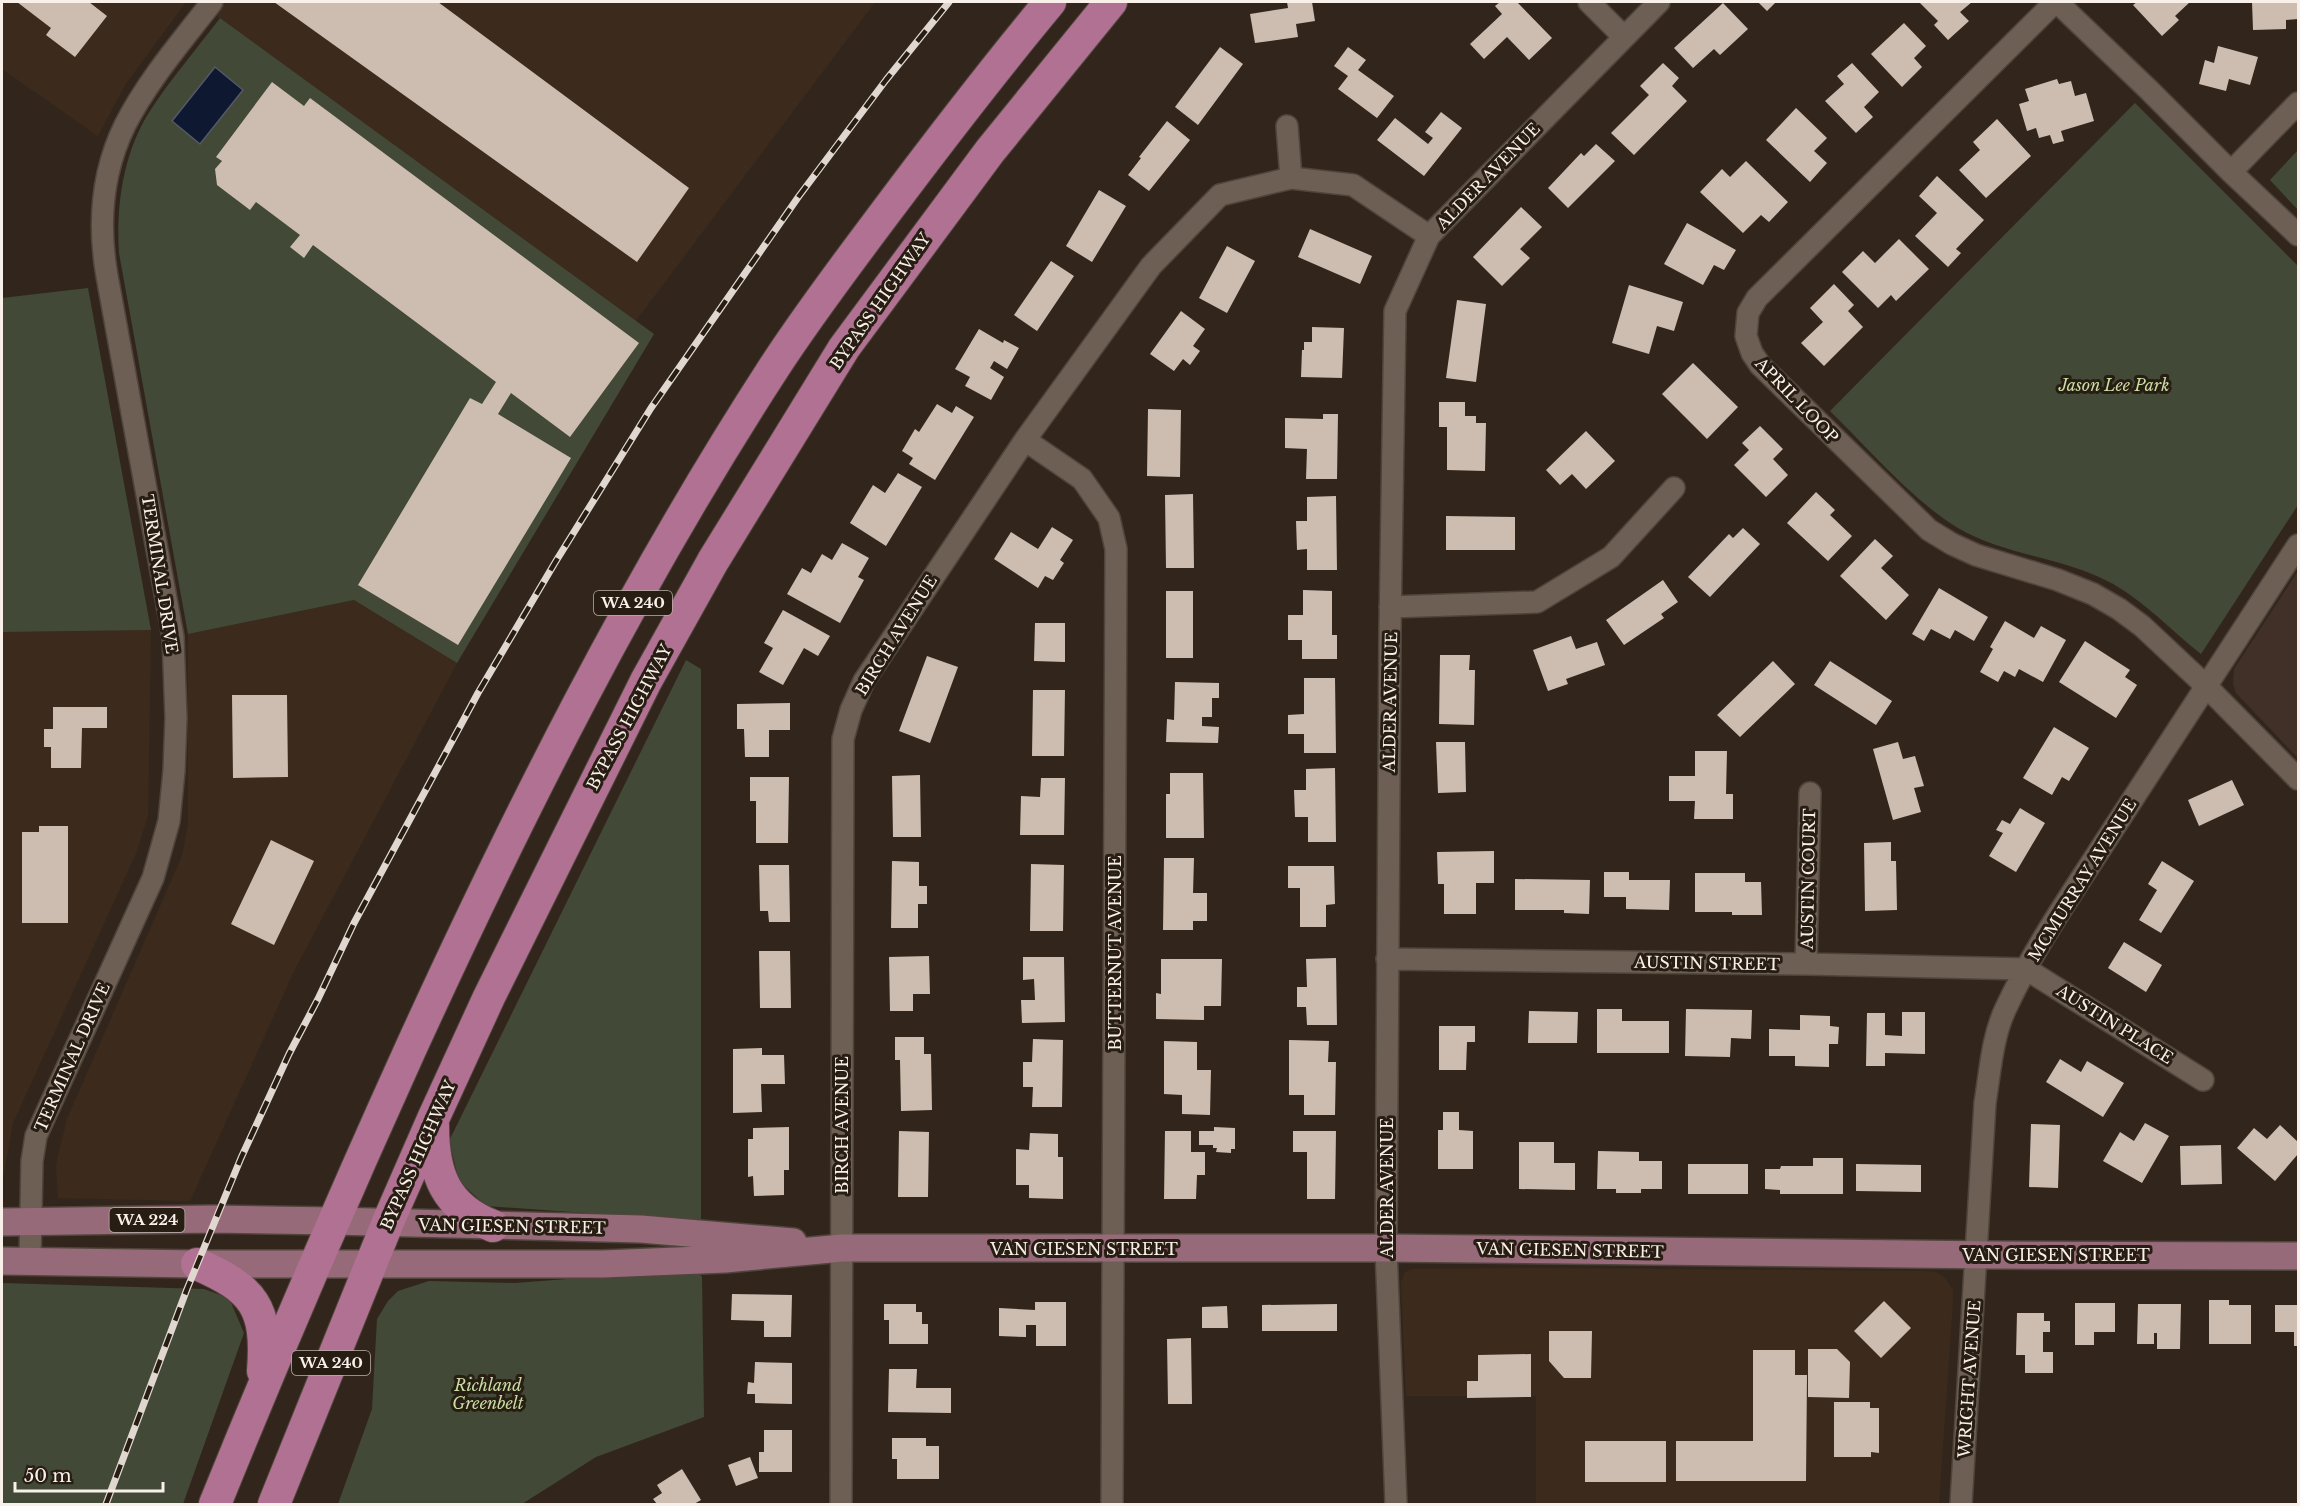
<svg xmlns="http://www.w3.org/2000/svg" width="2300" height="1506" viewBox="0 0 2300 1506" font-family="'Libre Baskerville',serif">
	<rect width="100%" height="100%" fill="#32261c"/>
	<path fill="#3c2b1c" d="M2 2H186L125 85 98 136 2 69Z
		M198 2H875L635 322Z
		M354 600 457 663 294 971 190 1201 58 1198 56 1165 67 1119 182 856 188 824V634Z
		M151 630 148 815 137 851 13 1123 2 1183V632Z
		M1537 1268 1924 1271 1936 1272 1944 1277 1953 1290V1300L1939 1504H1536V1396H1406L1401 1282 1405 1272 1412 1269Z"/>
	<path fill="#413027" d="M2298 571V758L2236 693 2233 684 2234 669Z"/>
	<path fill="#434937" d="M220 18 654 334 457 663 354 600 188 634 119 253C116 206 123 155 148 114 169 81 196 50 220 18Z
		M2135 103 2298 266V505L2201 654C2168 628 2138 594 2099 577 2053 556 2002 554 1958 528 1913 501 1868 448 1830 411Z
		M2298 150V210L2270 180Z
		M88 288 151 630 2 632V298Z
		M686 660 701 669V1221L486 1206 459 1181 449 1141Z
		M697 1269 702 1277 704 1417 596 1457 522 1504H338L372 1409 377 1319 388 1301 398 1291 429 1281 515 1283Z
		M2 1283 204 1289 229 1298 244 1333 183 1504H2Z"/>
	<path fill="#0e1830" stroke="#545968" stroke-width="1.5" d="M215 67 243 90 200 144 172 121Z"/>
	<path fill="#cdbdb0" d="M17 2H89L107 16 75 57 46 35 51 28Z
		M274 2H438L689 188 637 262Z
		M1287 2H1312L1315 21 1296 24 1298 37 1255 43 1250 14 1288 8Z
		M1500 2H1517L1552 38 1529 60 1507 37 1484 59 1470 44 1502 14 1495 6Z
		M1758 2H1776L1767 11Z
		M1919 2H1972L1960 12 1969 21 1948 40 1934 25 1938 21Z
		M2137 2H2190L2175 16 2179 20 2162 36 2133 5Z
		M2252 2H2298V19L2286 20V29L2253 30Z
		M1723 3 1748 29 1720 55 1714 49 1693 68 1674 48Z
		M1904 23 1926 46 1914 58 1922 67 1902 87 1871 54Z
		M2218 46 2258 57 2250 85 2229 79 2226 91 2199 84 2205 60 2214 63Z
		M1220 47 1243 64 1198 125 1175 107Z
		M1348 47 1366 60 1358 70 1394 96 1377 118 1338 89 1348 76 1334 66Z
		M1663 63 1679 78 1672 86 1687 101 1634 155 1611 133 1649 95 1640 86Z
		M1852 63 1879 92 1864 107 1873 117 1856 133 1825 101 1844 84 1837 76Z
		M2057 79 2059 84 2071 81 2075 96 2086 93 2094 121 2061 131 2064 141 2053 144 2050 135 2039 138 2036 128 2027 131 2019 104 2029 101 2025 89Z
		M272 82 304 106 310 98 639 343 570 437 511 393 498 414 571 458 458 645 358 585 470 398 482 404 496 382 313 245 304 258 290 247 300 235 256 202 250 210 217 185 215 169 222 161 216 157Z
		M1796 108 1827 138 1814 151 1827 163 1810 182 1766 140Z
		M1441 112 1462 128 1424 176 1377 140 1395 118 1428 144 1433 138 1425 132Z
		M1997 119 2031 156 1986 198 1959 170 1980 150 1973 142Z
		M1167 121 1190 140 1149 191 1128 175 1141 158 1139 157Z
		M1596 144 1615 161 1568 208 1548 188 1581 153 1584 156Z
		M1746 161 1788 202 1769 222 1761 215 1743 233 1700 192 1722 169 1730 177Z
		M1937 176 1984 220 1956 249 1961 253 1948 267 1915 236 1937 213 1919 196Z
		M1099 190 1126 206 1092 262 1066 246Z
		M1521 207 1542 227 1520 249 1530 258 1502 286 1473 257Z
		M1687 223 1736 250 1724 270 1714 265 1703 285 1664 264Z
		M1310 229 1372 256 1360 284 1298 257Z
		M1899 239 1929 269 1896 301 1891 295 1878 308 1842 272 1863 251 1875 263Z
		M1227 246 1255 261 1227 313 1199 298Z
		M1051 261 1074 276 1037 331 1014 315Z
		M1834 284 1854 305 1848 311 1863 327 1824 366 1801 343 1823 322 1810 308Z
		M1629 285 1683 302 1674 331 1657 326 1649 354 1612 343Z
		M1457 300 1486 304 1476 382 1446 378Z
		M1181 311 1205 329 1193 346 1200 351 1190 365 1183 359 1174 371 1150 354Z
		M1312 327 1344 328 1342 378 1301 377 1302 350H1304V342H1312Z
		M979 329 1003 343 1004 340 1019 348 1007 369 994 361 990 368 1004 377 991 400 965 386 970 377 955 369Z
		M1693 363 1738 407 1707 439 1662 394Z
		M1439 402H1465V416H1476V423H1486L1485 471 1447 470V427H1439Z
		M937 404 952 413 956 406 974 417 935 480 909 464 913 458 902 451 915 429 919 432Z
		M1148 409 1181 410 1180 477 1147 476Z
		M1323 414H1338L1337 479H1306L1307 449 1285 448V418L1323 419Z
		M1760 426 1783 449 1773 459 1788 475 1766 497 1734 465 1749 450 1742 443Z
		M1586 431 1615 461 1586 489 1572 474 1560 485 1546 470Z
		M898 473 922 487 886 546 850 523 873 485 885 493Z
		M1816 492 1835 510 1830 515 1852 536 1828 561 1787 523Z
		M1193 494 1194 568H1166L1165 495Z
		M1336 496 1337 570H1307V549L1297 550 1296 521H1307V497Z
		M1446 516 1515 517V550H1446Z
		M1052 527 1073 540 1060 560 1064 563 1053 580 1045 576 1038 588 994 559 1011 532 1038 549Z
		M1743 528 1760 544 1710 597 1688 577 1729 534 1733 538Z
		M1875 539 1893 556 1881 568 1909 595 1886 620 1840 576Z
		M842 543 869 558 858 577 864 580 840 623 787 594 802 568 811 573 822 554 832 560Z
		M1663 580 1678 602 1661 614 1664 618 1624 645 1606 620Z
		M1939 588 1988 617 1974 641 1955 630 1950 639 1931 629 1924 641 1912 634Z
		M1303 590 1332 591V635H1337V659H1302V640H1288V615H1303Z
		M1166 591H1193V658H1166Z
		M783 610 830 636 818 656 804 648 783 685 759 672 773 648 764 643Z
		M2005 621 2034 638 2041 626 2066 640 2043 682 2019 669 2015 677 2004 671 1998 682 1980 672 1993 649 1990 647Z
		M1035 623H1065V662L1034 661Z
		M1571 636 1576 649 1597 642 1605 665 1566 679 1568 684 1548 691 1533 650Z
		M2085 641 2130 670 2125 677 2137 685 2116 718 2059 682Z
		M1440 655H1470L1469 670H1475L1474 725 1439 724Z
		M927 656 958 667 930 743 899 731Z
		M1773 661 1795 684 1740 737 1717 715Z
		M1830 661 1892 701 1876 725 1814 685Z
		M1304 678H1335L1336 753H1304V734H1288V715L1304 714Z
		M1175 682 1219 683V698H1212V717H1202V726L1219 727 1218 743 1166 742 1167 719 1174 720Z
		M1033 690H1065L1064 756H1032Z
		M232 695H287L288 777 233 778Z
		M790 703V730H769V757H745L744 729H737V704Z
		M53 707H107V728H82L81 768H51V747H44V729H53Z
		M2054 727 2089 748 2069 781 2062 777 2052 795 2023 778Z
		M1436 742H1465L1466 792 1438 793Z
		M1898 742 1903 759 1915 756 1924 786 1914 788 1921 812 1893 820 1873 749Z
		M1695 751H1727L1726 794H1733V819H1694L1695 801H1669V776H1695Z
		M1335 768 1336 842H1308V817H1295L1294 790H1306V769Z
		M1170 773H1203L1204 838H1166V794H1170Z
		M920 775 921 837H893L892 776Z
		M750 777H789L788 843H756V801H750Z
		M1041 778H1065L1064 835H1020L1021 796 1040 797Z
		M2232 780 2244 805 2199 826 2188 800Z
		M2020 808 2045 823 2016 872 1989 856 2003 833 1996 830 2002 820 2010 824Z
		M39 826H68V923H22V832H39Z
		M271 840 314 861 274 945 231 924Z
		M1891 842V861H1896L1897 910 1865 911 1864 843Z
		M1494 851V883H1476V914H1444V884H1438L1437 852Z
		M1164 858H1194L1193 893H1207V921H1193V930H1163Z
		M892 861 919 862V886H927V904H918V928H891Z
		M2162 861 2194 881 2161 933 2139 920 2157 890 2148 884Z
		M1031 864 1064 865 1063 931H1030Z
		M759 865H789L790 922H769L768 911H760Z
		M1288 866H1334L1335 904 1326 905V927H1300V888H1288Z
		M1604 872H1629V880H1670L1669 910 1626 909V897H1604Z
		M1695 873H1745V882H1761L1762 915H1732V912H1695Z
		M1515 879 1590 880 1589 914 1564 913V910H1515Z
		M2124 942 2162 965 2146 992 2108 968Z
		M759 951H790L791 1008H760Z
		M929 956 930 994H913V1011H890L889 957Z
		M1023 957H1064L1065 1022 1022 1023 1021 1000H1035L1034 979 1023 980Z
		M1336 958 1337 1025H1307L1306 1007H1297V987H1307L1306 959Z
		M1161 959H1222L1221 1006H1204V1020L1156 1019V993L1161 994Z
		M1597 1009H1622V1021H1669V1053H1597Z
		M1686 1009 1752 1010 1751 1039 1731 1038 1730 1057 1685 1056Z
		M1529 1011 1578 1012 1577 1043H1528Z
		M1902 1012H1925V1054L1885 1053V1066H1866L1867 1013H1885V1035L1902 1036Z
		M1800 1015 1830 1016V1026L1839 1027 1838 1044H1829V1067L1795 1066V1056H1769V1029L1800 1030Z
		M1439 1026H1475V1042H1467L1466 1070H1439Z
		M895 1037H924V1054H931L932 1110 901 1111 900 1060H895Z
		M1033 1039 1063 1040 1062 1107H1032L1033 1087H1023V1062H1032Z
		M1289 1040 1329 1041 1328 1062H1336L1335 1115H1304V1095H1289Z
		M1164 1041 1197 1042V1070H1211L1210 1115 1182 1114V1095L1164 1094Z
		M762 1048V1055H784L785 1084H761L762 1112 733 1113V1049Z
		M2060 1059 2081 1072 2087 1061 2124 1083 2103 1117 2046 1082Z
		M1443 1112H1459V1130L1473 1131V1169H1438V1130H1443Z
		M2145 1123 2169 1136 2142 1183 2103 1161 2120 1132 2134 1141Z
		M2031 1124 2060 1125 2058 1188 2029 1187Z
		M2280 1125 2298 1142V1154L2275 1181 2237 1148 2254 1128 2267 1139Z
		M789 1127V1170H784V1195L754 1196 753 1176 748 1177V1139H753V1128Z
		M1214 1127 1235 1128V1149H1231V1153L1216 1152 1217 1148H1213V1145H1199V1131H1214Z
		M899 1131 929 1132 928 1197H898Z
		M1165 1131H1191V1152H1205V1175H1197L1196 1199H1164Z
		M1293 1131H1336L1335 1199H1307V1152H1293Z
		M1030 1133 1058 1134V1157H1063V1199L1029 1198V1185H1016V1149L1029 1150Z
		M1519 1142H1554V1163H1575V1190L1519 1189Z
		M2221 1145 2222 1184 2181 1185 2180 1146Z
		M1598 1151 1639 1152V1161H1662V1189H1641V1193H1616V1189H1597Z
		M1813 1158H1843V1194H1780V1190L1765 1189V1169H1780L1781 1166H1813Z
		M1688 1164H1748V1194H1688Z
		M1856 1164 1921 1165V1192L1856 1191Z
		M732 1294 792 1295 791 1337H764V1321L731 1320Z
		M2209 1300H2229V1305H2251V1344H2209Z
		M1884 1301 1911 1328 1881 1358 1854 1331Z
		M1035 1302H1066V1346H1036V1325H1026V1337L999 1336V1308L1035 1310Z
		M2075 1303H2115V1332H2094V1345H2075Z
		M884 1304H916V1312H922V1324H928V1344H889V1320H884Z
		M1337 1304V1331H1262V1305Z
		M2138 1304H2181L2180 1349H2157V1333H2154V1344H2137Z
		M2275 1305H2298V1346H2294V1332H2275Z
		M1227 1306 1228 1328H1202V1307Z
		M2017 1313H2044V1321H2050V1332H2043V1352H2053V1373H2025V1355H2016Z
		M1549 1331H1592L1591 1378H1564L1549 1361Z
		M1191 1338 1192 1404H1168L1167 1339Z
		M1808 1349H1837L1850 1362 1849 1398 1808 1397Z
		M1753 1350H1795V1375H1807L1806 1481H1676V1441H1753Z
		M1531 1354V1397L1467 1398V1381H1478V1355Z
		M755 1362 792 1363V1404L755 1403V1394H747L748 1382 754 1383Z
		M889 1369H917L916 1388H951V1413L888 1412Z
		M1834 1402H1870V1408H1879V1453L1871 1452V1457H1834Z
		M764 1430H792V1472H759V1452H764Z
		M892 1438H926V1446H939V1479H897V1459H892Z
		M1585 1441H1666V1482H1585Z
		M750 1457 758 1478 736 1486 728 1465Z
		M682 1469 701 1500 694 1504H657L653 1499 662 1493 657 1485Z"/>
	<g fill="none" stroke-linecap="round" stroke-linejoin="round">
		<g stroke="#4f453c" stroke-width="24">
			<path id="minor" d="M1589 2 1624 37
				M2055 2 1757 298 1748 313 1746 336 1752 353 1760 365 1929 530 1952 544 1976 555 2058 580 2093 594 2119 609 2142 626 2205 685 2298 779
				M2057 2 2149 90 2231 172 2298 235
				M1287 126 1291 178
				M2231 172 2298 103
				M1025 440 1082 479 1109 518 1116 549 1112 1504
				M1390 607 1537 602 1611 557 1674 488
				M1387 959 1806 964 2026 969 2203 1080
				M1806 964 1810 793
				M30 1261 32 1161 36 1136 153 878 169 821 174 771 176 718 173 637 107 276C98 225 102 172 125 125 148 80 182 41 212 2
				M841 1504 843 739 851 710 864 681 1025 440 1151 266 1220 195 1291 178 1353 185 1429 236
				M1396 1504 1386 1248 1390 630 1395 311 1429 236 1659 2
				M1961 1504 1985 1103C1990 1073 1992 1038 2005 1010 2034 947 2075 889 2112 831 2174 735 2236 640 2298 545"/>
		</g>
		<g stroke="#4f453c" stroke-width="30">
			<path id="major" d="M2 1222 214 1219 333 1221 641 1229 793 1242
				M2 1261 197 1264H603L725 1259 842 1248H1386L1993 1255 2298 1256"/>
		</g>
		<g stroke="#4f453c" stroke-width="34">
			<path id="highway" d="M433 1125C433 1174 445 1207 493 1226
				M197 1264C254 1289 268 1307 263 1371
				M215 1504C277 1351 342 1200 410 1050 517 816 633 585 773 369 806 318 843 269 879 221 935 146 991 73 1050 2
				M274 1504 388 1222 433 1119 489 997 646 681 713 561 844 348 990 151 1111 2"/>
		</g>
		<use href="#minor" stroke="#6d5f53" stroke-width="21"/>
		<use href="#major" stroke="#966a79" stroke-width="27"/>
		<use href="#highway" stroke="#b17192" stroke-width="32"/>
		<g stroke="#e0d8d0" stroke-width="7">
			<path id="rail" d="M106 1504 187 1289 241 1158 289 1054 318 999 354 923 478 693 556 561 651 408 799 196 886 80 949 2"/>
		</g>
		<use href="#rail" stroke="#281d13" stroke-width="4.5" stroke-dasharray="14" stroke-linecap="butt"/>
	</g>
	<g text-anchor="middle" stroke-width="6" stroke-linejoin="round" paint-order="stroke">
		<g fill="#281d13" stroke="#bab1a9" stroke-width="1.5">
			<rect x="594" y="591" width="78" height="24" rx="4.5"/>
			<rect x="109.5" y="1208" width="75" height="24" rx="4.5"/>
			<rect x="292" y="1351" width="78" height="24" rx="4.5"/>
		</g>
		<g font-size="15" font-weight="bold" fill="#f8f0e9">
			<text x="633" y="608">WA 240</text>
			<text x="147" y="1225">WA 224</text>
			<text x="331" y="1368">WA 240</text>
		</g>
		<g font-size="16" fill="#f8f0e9" stroke="#281d13">
			<text transform="translate(1488 176) rotate(-46)" y="6">ALDER AVENUE</text>
			<text transform="translate(880 301) rotate(-55)" y="6">BYPASS HIGHWAY</text>
			<text transform="translate(1797 400) rotate(46)" y="6">APRIL LOOP</text>
			<text transform="translate(160 574) rotate(81)" y="6">TERMINAL DRIVE</text>
			<text transform="translate(896 635) rotate(-58)" y="6">BIRCH AVENUE</text>
			<text transform="translate(1390 702) rotate(-89)" y="6">ALDER AVENUE</text>
			<text transform="translate(629 717) rotate(-62)" y="6">BYPASS HIGHWAY</text>
			<text transform="translate(1808 879) rotate(-89)" y="6">AUSTIN COURT</text>
			<text transform="translate(2082 880) rotate(-58)" y="6">MCMURRAY AVENUE</text>
			<text transform="translate(1115 953) rotate(-90)" y="6">BUTTERNUT AVENUE</text>
			<text transform="translate(1707 963) rotate(1)" y="6">AUSTIN STREET</text>
			<text transform="translate(2115 1024) rotate(32)" y="6">AUSTIN PLACE</text>
			<text transform="translate(72 1057) rotate(-66)" y="6">TERMINAL DRIVE</text>
			<text transform="translate(842 1125) rotate(-90)" y="6">BIRCH AVENUE</text>
			<text transform="translate(418 1155) rotate(-66)" y="6">BYPASS HIGHWAY</text>
			<text transform="translate(1387 1188) rotate(-90)" y="6">ALDER AVENUE</text>
			<text transform="translate(512 1226) rotate(1)" y="6">VAN GIESEN STREET</text>
			<text x="1084" y="1255">VAN GIESEN STREET</text>
			<text transform="translate(1570 1250) rotate(1)" y="6">VAN GIESEN STREET</text>
			<text x="2056" y="1261">VAN GIESEN STREET</text>
			<text transform="translate(1969 1379) rotate(-86)" y="6">WRIGHT AVENUE</text>
		</g>
		<g font-size="16" font-style="italic" fill="#c9dea3" stroke="#281d13">
			<text x="2114" y="391">Jason Lee Park</text>
			<text x="488" y="1391">Richland<tspan x="488" dy="18">Greenbelt</tspan></text>
		</g>
	</g>
	<rect width="2300" height="1506" fill="none" stroke="#f8f0e9" stroke-width="6"/>
	<path d="M15 1482v9h148v-9" fill="none" stroke="#f8f0e9" stroke-width="3"/>
	<text x="24" y="1482" font-size="18" fill="#f8f0e9" stroke="#281d13" stroke-width="4.5" paint-order="stroke">50 m</text>
</svg>
